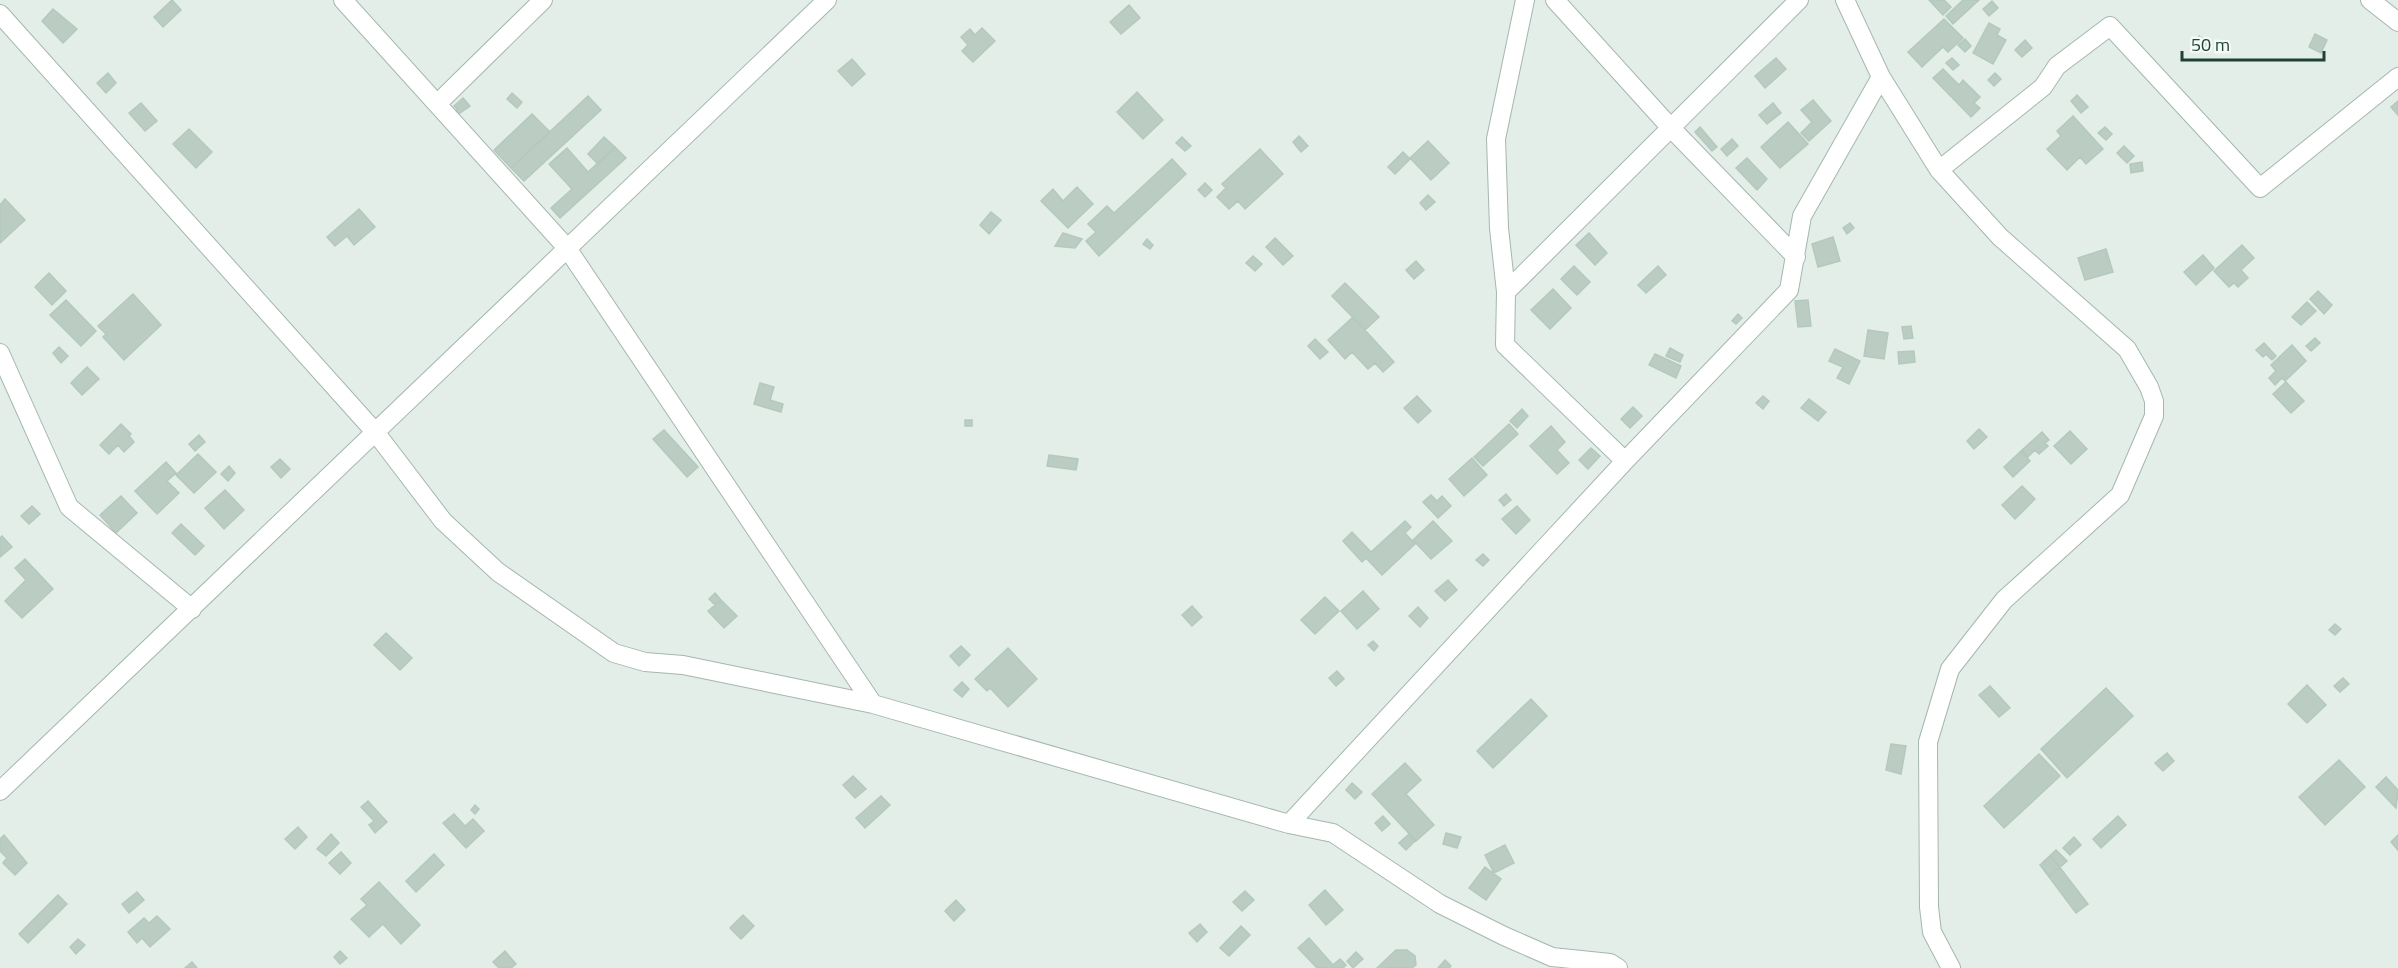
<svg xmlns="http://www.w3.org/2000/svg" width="2398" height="968" viewBox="0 0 2398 968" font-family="'Titillium Web',sans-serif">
	<rect width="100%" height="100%" fill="#e3eee8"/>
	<path fill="#bbccc3" stroke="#b4c9be" stroke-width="1.5" d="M172 0 181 10 163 27 154 17Z
		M1929 0H1944L1951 7 1943 15Z
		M1963 0H1979L1953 24 1946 16Z
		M1992 1 1998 8 1989 16 1983 9Z
		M1129 5 1140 18 1121 34 1110 22Z
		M53 9 77 29 63 43 42 21Z
		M1944 19 1963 38 1948 52 1943 47 1922 67 1908 52Z
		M1989 23 2000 29 1997 35 2006 40 1993 64 1973 53Z
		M982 28 995 41 973 62 962 51 968 45 961 37 970 29 975 35Z
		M2315 34 2327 40 2321 53 2309 47Z
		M2199 36 2208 41 2203 51 2194 46Z
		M1965 39 1971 46 1965 52 1958 45Z
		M2025 40 2032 48 2022 57 2015 50Z
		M1776 58 1786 69 1765 88 1755 76Z
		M1952 58 1959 65 1953 70 1946 63Z
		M852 59 865 74 852 86 838 71Z
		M1943 69 1959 85 1963 80 1980 97 1974 103 1980 108 1971 117 1933 78Z
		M108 73 116 83 106 93 97 83Z
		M1995 73 2001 79 1994 86 1988 80Z
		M1137 92 1163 120 1143 139 1117 112Z
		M512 93 522 102 517 108 507 99Z
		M2077 95 2088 107 2081 113 2071 101Z
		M588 96 601 110 524 181 511 168Z
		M463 98 470 106 457 115 454 112 457 109 454 106Z
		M1813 100 1831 121 1809 141 1801 133 1812 122 1801 110Z
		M2398 101V115L2391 107Z
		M141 103 157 121 145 131 129 113Z
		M1773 103 1781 113 1767 124 1759 115Z
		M532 114 550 132 511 168 494 150Z
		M2073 116 2103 149 2086 164 2080 157 2067 170 2047 149 2061 136 2057 131Z
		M1788 122 1808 144 1780 168 1761 147Z
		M1700 127 1717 147 1712 151 1695 132Z
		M2105 127 2112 134 2106 140 2098 133Z
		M189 129 212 152 196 168 173 144Z
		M1299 136 1308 146 1301 152 1293 142Z
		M604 137 615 147 598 164 588 154Z
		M1182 137 1191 146 1185 151 1176 143Z
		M1732 139 1738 146 1727 156 1721 149Z
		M1428 141 1449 163 1431 180 1410 158Z
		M2124 146 2134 156 2127 163 2117 153Z
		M615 147 626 158 560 218 551 208 572 189 549 164 567 148 588 172Z
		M1260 149 1283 174 1245 209 1238 201 1229 209 1217 197 1226 188 1222 184Z
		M1403 152 1410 159 1395 174 1388 167Z
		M1747 158 1767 179 1757 190 1736 168Z
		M1172 159 1186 174 1099 256 1086 241 1096 232 1088 224 1107 206 1114 213Z
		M2142 162 2143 171 2131 173 2130 164Z
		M1205 183 1212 190 1205 197 1198 190Z
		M1077 187 1093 204 1068 228 1041 201 1053 189 1063 201Z
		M1428 195 1435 202 1426 210 1420 203Z
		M5 199 25 220 0 243V205Z
		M359 209 375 227 354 245 347 236 335 246 327 237Z
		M991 212 1001 220 989 234 980 225Z
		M1850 223 1854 228 1847 234 1843 228Z
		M1063 233 1082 239 1075 248 1055 246Z
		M1589 233 1607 253 1595 265 1576 245Z
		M1833 237 1840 261 1818 267 1812 244Z
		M1275 238 1293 256 1283 265 1266 247Z
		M1147 239 1153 245 1150 249 1143 244Z
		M2242 245 2254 258 2241 270 2248 278 2238 287 2234 283 2229 287 2214 271Z
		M2106 249 2113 272 2085 280 2078 258Z
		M2203 255 2214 268 2196 285 2184 272Z
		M1253 256 1262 264 1255 271 1246 263Z
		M1416 261 1424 270 1414 279 1406 270Z
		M1574 266 1590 282 1577 295 1561 279Z
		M1658 266 1666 275 1646 293 1638 285Z
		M49 273 66 291 52 305 35 287Z
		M1345 283 1379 317 1365 330 1332 296Z
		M1553 289 1571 308 1550 329 1531 310Z
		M2318 291 2332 305 2324 314 2310 299Z
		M133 294 161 325 124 360 103 337 106 334 98 326Z
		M66 300 96 331 81 346 50 315Z
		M1808 300 1811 326 1798 327 1795 301Z
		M2307 302 2316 311 2301 325 2292 317Z
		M1738 314 1742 318 1736 324 1732 321Z
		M1353 317 1394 362 1383 372 1375 363 1368 369 1352 352 1345 359 1328 340Z
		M1911 326 1913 338 1904 339 1902 327Z
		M1868 330 1888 333 1884 359 1864 356Z
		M2315 338 2320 343 2311 351 2306 346Z
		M1315 339 1328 352 1320 359 1308 346Z
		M2264 343 2276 356 2272 360 2266 354 2263 357 2256 350Z
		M2292 345 2306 361 2285 381 2282 378 2275 385 2269 378 2276 371 2271 365Z
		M59 347 68 356 61 363 53 353Z
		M1670 348 1683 355 1680 362 1666 356Z
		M1835 349 1860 361 1849 384 1837 378 1843 367 1829 361Z
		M1914 351 1915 362 1899 364 1898 352Z
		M1655 354 1681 366 1676 378 1649 365Z
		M87 367 99 379 82 395 71 383Z
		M2286 382 2304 401 2291 413 2273 394Z
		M760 383 774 387 770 400 783 404 781 412 754 404Z
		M1417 396 1431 411 1418 423 1404 408Z
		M1763 396 1769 401 1763 409 1756 403Z
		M1809 399 1826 412 1818 421 1801 408Z
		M1633 407 1642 416 1630 428 1621 419Z
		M1522 409 1528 416 1517 428 1510 421Z
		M965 420H972V426H965Z
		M121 424 131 434 129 436 134 442 124 452 118 445 109 454 100 445Z
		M1509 424 1518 434 1483 466 1474 457Z
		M1551 426 1565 442 1557 450 1569 463 1557 474 1530 446Z
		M1979 429 1987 437 1974 449 1967 441Z
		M664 430 698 467 687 477 653 439Z
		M2070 431 2087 449 2071 464 2054 446Z
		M2042 432 2049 440 2045 443 2048 446 2039 454 2035 450 2028 457 2022 450Z
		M199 435 205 442 195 451 189 444Z
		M1591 448 1600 456 1588 469 1579 460Z
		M2021 451 2030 461 2013 477 2004 467Z
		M198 454 216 472 194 493 176 475Z
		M1049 455 1078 459 1076 470 1047 466Z
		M1472 458 1487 475 1464 496 1449 479Z
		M280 459 290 469 281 478 271 467Z
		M166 462 176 473 167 481 179 493 157 514 135 491Z
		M229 466 235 473 228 481 221 474Z
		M2022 486 2035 499 2015 519 2002 505Z
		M225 490 244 510 224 529 205 508Z
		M1506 494 1511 500 1504 506 1499 500Z
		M1431 495 1437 501 1442 496 1451 506 1438 518 1423 502Z
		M121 496 137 513 116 533 100 515Z
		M32 506 40 514 29 524 21 516Z
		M1517 506 1530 520 1516 534 1502 519Z
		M1405 521 1411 527 1405 533 1415 544 1382 575 1366 558 1362 562 1343 541 1352 532 1371 552Z
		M1433 521 1452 541 1431 559 1413 540Z
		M181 524 204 546 195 555 172 533Z
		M2 536 12 547 0 557V538Z
		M1483 554 1489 560 1483 566 1476 560Z
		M25 559 53 589 22 618 5 601 26 580 15 568Z
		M1448 580 1457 590 1445 601 1435 591Z
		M1363 591 1379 609 1357 629 1341 611Z
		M715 593 721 600 715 605 709 599Z
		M1325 597 1339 611 1315 634 1301 620Z
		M721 600 737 616 724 628 708 611Z
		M1192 606 1202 617 1192 626 1182 615Z
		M1418 607 1428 618 1420 627 1409 616Z
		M2335 624 2341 629 2335 635 2329 630Z
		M386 633 412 658 400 670 374 645Z
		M1373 641 1378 646 1374 651 1368 645Z
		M961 646 970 655 959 666 950 656Z
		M1008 648 1037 679 1008 707 990 688 987 691 975 679Z
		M1337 671 1344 679 1336 686 1329 678Z
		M2343 678 2349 684 2340 692 2334 686Z
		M962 682 969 689 962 697 954 690Z
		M2307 685 2326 705 2307 723 2288 704Z
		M1990 686 2010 708 1999 717 1979 695Z
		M2106 688 2133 716 2067 778 2041 749Z
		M1531 699 1547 716 1493 768 1477 751Z
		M1891 744 1906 746 1901 774 1886 770Z
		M2167 753 2174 761 2163 771 2155 763Z
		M2039 754 2060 776 2004 828 1984 806Z
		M2339 760 2365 787 2325 825 2299 797Z
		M1405 763 1421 780 1406 794 1434 825 1416 841 1372 794Z
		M853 776 866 789 855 798 843 785Z
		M2386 777 2398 790 2396 808 2376 787Z
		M1352 783 1362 792 1355 799 1346 790Z
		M881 796 890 805 865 828 856 818Z
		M368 801 387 822 375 833 369 825 374 821 361 807Z
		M475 805 479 809 475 814 471 810Z
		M454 814 465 826 473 819 484 831 466 848 443 823Z
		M1383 816 1390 824 1382 831 1375 823Z
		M2118 816 2126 825 2101 848 2093 839Z
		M298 827 307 837 295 849 285 839Z
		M1446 833 1461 837 1457 848 1443 844Z
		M331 834 339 843 326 856 317 849Z
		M1409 834 1415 841 1406 850 1399 843Z
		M4 835 27 863 15 875 3 863 7 858 0 851V839Z
		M2398 835V850L2391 842Z
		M2074 837 2081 845 2070 855 2063 848Z
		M1505 845 1514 863 1494 873 1485 855Z
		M2056 850 2067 861 2050 876 2040 865Z
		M341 852 351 863 340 874 329 863Z
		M434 854 444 865 416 892 406 881Z
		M2051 856 2088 904 2076 913 2040 865Z
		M1485 867 1501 879 1486 900 1469 888Z
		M379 882 420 925 401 944 383 924 369 937 351 919 367 905 361 899Z
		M1325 890 1343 910 1326 925 1309 905Z
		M1245 891 1254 900 1242 911 1233 902Z
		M137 892 144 900 129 913 122 904Z
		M58 895 67 904 28 943 19 934Z
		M956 900 965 910 954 921 945 911Z
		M743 915 754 926 741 939 730 928Z
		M157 916 170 929 150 947 142 938 137 943 128 932 144 918 149 923Z
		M1200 924 1207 932 1197 942 1189 933Z
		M1241 926 1250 935 1229 956 1220 948Z
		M1309 938 1333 965 1340 959 1346 965 1343 968H1317L1298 948Z
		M78 939 85 945 76 954 70 947Z
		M1396 950H1407L1415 956 1416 965 1412 968H1377Z
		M340 951 347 958 340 964 334 957Z
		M505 951 516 964 511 968H499L493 962Z
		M1356 952 1363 959 1353 968 1347 961Z
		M1445 960 1451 966 1449 968H1438Z
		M192 962 197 968H185Z"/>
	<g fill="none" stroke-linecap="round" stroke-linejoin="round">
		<g stroke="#a5b7af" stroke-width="20">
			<path id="minor" d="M343 0 567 248 873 704
				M1525 0 1496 139 1499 228 1506 292 1505 345 1625 461
				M1555 0 1670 127 1796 257
				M1845 0 1881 77 1939 170 2000 237 2127 349 2149 387 2154 401V416L2120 495 2004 600 1950 669 1928 742 1929 907 1932 932 1951 968
				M2370 0 2398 22
				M0 14 376 433 443 521 498 572 614 653 645 662 683 665 873 704 1289 824 1333 833 1440 904 1504 936 1552 957 1610 963 1618 968
				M437 104 543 0
				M1939 170 2043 87 2057 66 2110 26 2260 188 2398 77
				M1506 292 1799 0
				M0 353 69 507 192 609
				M0 791 827 0
				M1289 824 1625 461 1789 290 1802 216 1881 77"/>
		</g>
		<use href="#minor" stroke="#fff" stroke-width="18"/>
	</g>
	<path d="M2182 51v9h142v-9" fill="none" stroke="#204235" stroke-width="3"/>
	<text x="2191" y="51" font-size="18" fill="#204235" stroke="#f4faf6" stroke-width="4.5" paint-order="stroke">50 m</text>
</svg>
